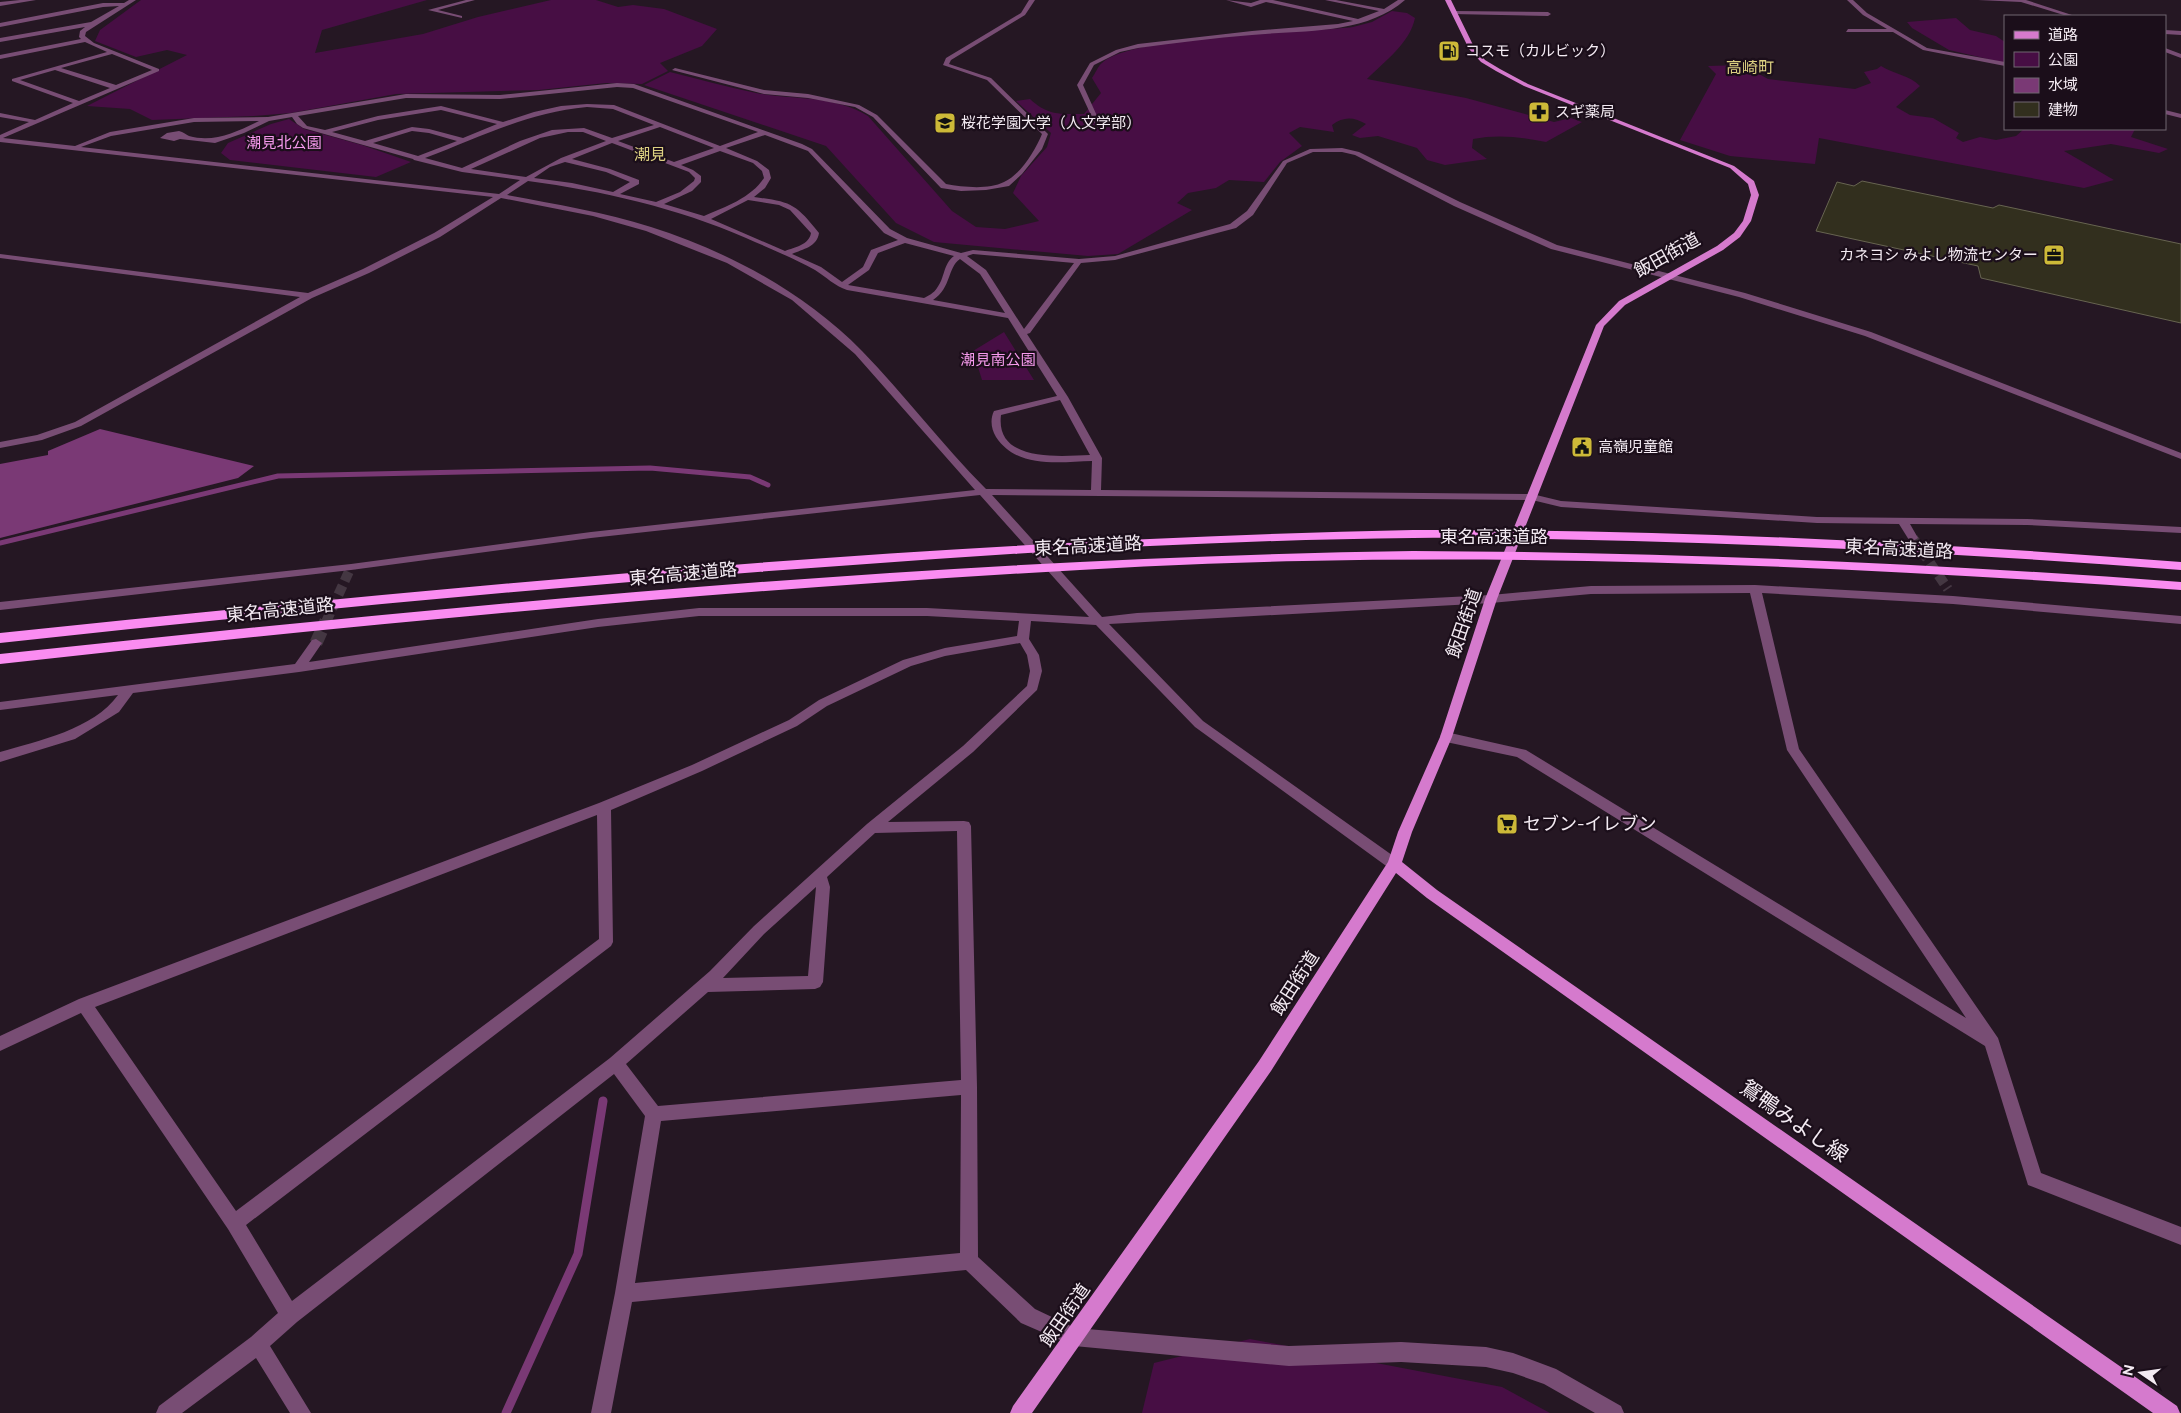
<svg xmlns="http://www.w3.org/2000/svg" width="2181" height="1413" viewBox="0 0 2181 1413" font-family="Raleway,'Noto Sans JP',sans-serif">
	<rect width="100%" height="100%" fill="#251723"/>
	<path fill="#470e44" d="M141 0H427L322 30 315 53 423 34 478 17 551 0H596L618 7 633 5 664 9 717 29 702 46 660 63 668 71 642 84 606 83 539 90 396 94 291 113 254 116 152 120 130 109 87 106 187 55 167 50 136 57 95 41 100 30Z
		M1392 11 1407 13 1415 18C1410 43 1384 62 1367 79L1466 98 1554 122 1571 118 1582 122 1546 142C1521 137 1498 134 1473 139L1472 148 1487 159 1445 165 1427 160 1417 148 1378 136 1360 138 1352 135 1366 124C1354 117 1344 116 1332 125L1334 132 1300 127 1289 133 1302 146 1280 162 1264 182 1229 180 1216 188 1188 193 1177 203 1192 210 1118 254 1088 256 934 242 896 223 826 146 644 85 670 72C699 79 727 87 756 93 794 100 834 95 868 116L952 211 976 227 1005 229 1039 221 1013 193 1021 176 1047 147 1051 133 1016 101 1030 99C1048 116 1061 114 1084 114L1101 93 1092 78C1095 74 1098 66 1102 63 1133 35 1304 33 1353 27L1372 22Z
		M1956 18 1970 30 1996 36 2005 42V63L1949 50 1912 28 1907 22Z
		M1743 65 1768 79 1855 89 1871 83 1864 72 1877 69 1881 66C1894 74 1909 75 1920 86L1896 107 1910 115 1933 118 1959 133 1956 138 1963 142 1980 137 1996 140 2016 136 2024 129H2135L2131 137 2168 149 2159 153 2111 144 2064 151 2114 180 2084 188 1819 138 1815 164 1730 156 1680 140 1716 74 1708 66Z
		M289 119 304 129 362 145 411 162 376 177 230 160 221 153 228 143 271 124Z
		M1004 332 1034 380H982L973 351Z
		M1250 1339 1502 1387 1550 1413H1142L1154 1363Z"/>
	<path fill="#7a3975" d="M100 429 254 466 238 478 0 538V464L48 455V451Z"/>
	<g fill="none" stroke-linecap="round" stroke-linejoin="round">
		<path stroke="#7a3975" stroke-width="5" d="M0 543 278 476 650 468 750 477 768 485"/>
		<path stroke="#7a3975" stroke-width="9" d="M506 1413 578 1254 603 1101"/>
	</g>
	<path fill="#322f1e" stroke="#676451" d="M1862 181 1993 208 1999 205 2181 244V323L1981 278 1978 266 1816 231 1837 182 1854 186Z"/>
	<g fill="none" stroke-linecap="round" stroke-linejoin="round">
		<path stroke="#443742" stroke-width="10" stroke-dasharray="10 5" stroke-linecap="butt" d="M1913 538 1948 589
			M326 622 351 567"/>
		<path stroke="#443742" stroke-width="13" stroke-dasharray="13 7" stroke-linecap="butt" d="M316 643 326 621"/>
		<path fill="#784d74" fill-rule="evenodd" d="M20 0H36L0 6V2Z
			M129 0H136L86 32 85 36 94 43 159 69V71L3 138 75 146 110 132 194 118 268 117 406 94 500 95 617 83 634 84 802 144 812 149 890 229 907 238 961 253 973 250 1079 259 1115 256 1230 224 1247 211 1283 161 1310 149 1342 148 1359 152 1460 202 1557 245 1745 293 1871 332 2181 453V459L1865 336 1739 297 1551 249 1454 206 1355 155 1342 152H1313L1287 163 1253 215 1236 228 1115 260 1081 263 1030 333 1027 334 1068 397 1102 458 1101 490 1532 494 1561 501 1817 517 2027 519 2181 527V533L2027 525 1910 524 1918 538 1913 541 1909 540 1899 524 1817 523 1561 507 1532 500 992 495 1102 617 1137 613 1491 595 1591 586 1755 585 1953 596 2181 616V624L1953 604 1762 593 1799 749 1998 1038 2041 1173 2181 1227V1245L2028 1185 1985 1046 1517 757 1446 742 1441 740 1440 737 1441 734 1446 732 1526 750 1966 1018 1787 750 1750 593 1591 594 1491 603 1109 624 1203 721 1399 860 1401 864 1399 868 1394 870 1389 868 1195 727 1096 625 1031 621 1029 639 1039 655 1042 671 1037 690 973 752 888 822 964 821 969 822 971 826 977 1087 978 1257 1035 1309 1075 1328 1289 1346 1401 1342 1486 1347 1513 1353 1556 1369 1621 1406 1624 1413H1595L1544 1384 1513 1373 1486 1367 1401 1362 1289 1366 1074 1346 1021 1323 966 1270 632 1302 611 1413H591L615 1293 645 1116 614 1074 297 1322 270 1346 311 1413H290L256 1358 182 1413H156L159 1406 251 1337 278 1313 228 1229 81 1013 0 1051V1036L79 999 599 803 692 765 789 720 819 700 903 660 945 648 1017 636 1019 621 927 616H699L598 627 299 672 133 693 119 712 75 739 0 762V752C38 741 94 729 118 695L0 710V702L295 664 312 640 316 639 322 643 309 662 598 619 699 608H927L1089 617 980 495 591 538 351 570 0 610V602L351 564 591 532 975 490 855 354 792 300 727 263 646 231 593 216 501 198 440 237 369 273 312 298 81 426 42 440 0 448V442L37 435 75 422 300 297 0 258V254L308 293 363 269 434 233 493 197 0 142V135L29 122 0 117V113L35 120 73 103 12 81V79L107 52 85 42 0 59V55L81 39 79 37 80 31 85 27 0 42V38L91 22 119 6 103 7 0 27V23L103 3H124ZM112 54 152 70 116 85 61 68ZM55 70 110 88 79 101 20 80ZM617 87 633 88 758 132 720 146 614 105 587 104 561 106 534 112 503 122 441 106 378 116 325 130 307 126 298 116 406 98 500 99ZM587 107 613 109 654 125 612 138 584 128 552 130 520 141 462 168 425 158C481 137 526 113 587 107ZM441 110 497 124 463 138 429 129 412 127 365 141 332 132 378 120ZM292 117 297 124 303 128 413 159 414 160 462 172 520 180 499 194 81 147 111 136 194 122 259 121C236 132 214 143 189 136 187 135 183 132 179 131L167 133 160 138 174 141 180 139 215 143 244 133 269 121ZM660 127 714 148 674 162 618 141ZM412 131 429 133 457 141 418 156 373 143ZM568 132H583L606 141 561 158 526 177 471 169 540 138ZM765 135 808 151 884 233 898 240 871 250 863 267 842 282 821 267 792 254C803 249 817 247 819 233 795 203 791 202 754 197L765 188 771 178 769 170 757 161 726 148ZM612 143 689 172 695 178 694 181 680 192 656 202 620 194 639 184V180L610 169 572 159ZM720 151 753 163 762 171 764 178C751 198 725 207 704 216L664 204 692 191 701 182V176L693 170 681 165ZM565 162 606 172 630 182 613 192 572 183 534 178 550 167ZM528 181C603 191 677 208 746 238 769 248 793 258 815 270 826 277 835 286 847 290L1008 318 1057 396 994 411C990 419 991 429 996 437 1017 469 1059 462 1092 461L1091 490 986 489C942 445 905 395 862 351 804 292 729 252 651 227 604 212 555 204 507 195ZM748 200 779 205 790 210 811 233C809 245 795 247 785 251L711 219ZM905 243 954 256C943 264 945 278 937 288 934 293 928 296 924 298L848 285 869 270 878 253ZM973 254 1074 263 1024 329 986 270 967 256ZM960 259 980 274 1005 313 933 300C952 287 947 268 960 259ZM1060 400 1090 455C1061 456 995 463 1001 415ZM1020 643 1027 655 1030 671 1027 686 963 746 867 824 754 926 710 971 610 1058 292 1301 246 1225 611 946 613 942 611 810 702 771 797 726 827 706 911 666 945 656ZM597 815 599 939 236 1211 95 1007ZM957 831 961 1080 658 1106 626 1064 708 992 815 989 820 987 823 982 830 887 827 877 875 833ZM816 887 808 976 723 978 764 934ZM961 1095 960 1253 635 1283 661 1121Z
			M466 0H475L438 10 462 16V18L428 10Z
			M1029 0H1035L1025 15 951 60 949 64 991 78 1048 134 1042 149 1022 174 1009 186 986 190 961 191 941 188 873 117 855 107 808 98 764 94 672 70 675 68 764 90 808 94 859 105 877 115 946 184C963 187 988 190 1004 182 1021 174 1035 151 1042 134L987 80 943 65 946 58 1021 13Z
			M1226 0 1251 3 1260 0H1273L1358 19 1379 11 1325 0H1336L1384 9 1398 0H1405C1365 35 1302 30 1252 35 1214 38 1176 43 1138 48L1120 52 1094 65 1083 85 1102 127 1097 128 1077 85 1090 63 1116 50 1138 44 1252 31 1338 24 1353 21 1266 2 1251 7Z
			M1847 0H1853L1867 13 1927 48 2005 62V66L1923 50 1893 32H1846L1848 29H1887L1863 15Z
			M1978 0H2026L2075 16H2067L2021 2Z
			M1454 11 1548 12 1551 14 1548 16 1452 14Z
			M2165 30 2181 31V35L2165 34Z
			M2165 48 2181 54V58L2165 52Z
			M2165 110 2181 114V118L2165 114Z"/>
		<path fill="#d57acd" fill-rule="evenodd" d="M1445 0H1451L1474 47 1485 60 1500 69 1528 84 1734 166 1754 181 1759 195 1751 221 1740 237 1723 250 1625 305 1604 326 1497 599 1452 737 1412 832 1402 862 1437 890 2177 1406 2180 1413H2153L1427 898 1396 873 1271 1071 1032 1413H1010L1013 1406 1259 1061 1388 862 1398 832 1440 737 1485 599 1596 325 1619 301 1717 246 1734 233 1743 221 1751 195 1748 184 1730 168 1524 86 1496 71 1481 62 1469 49Z"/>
		<path fill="#fa8cf1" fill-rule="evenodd" d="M1413 530C1669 529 1926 542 2181 562V570C1998 556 1816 546 1633 541 1559 539 1486 537 1413 538 1226 540 1040 551 853 565 568 585 284 612 0 643V633C470 584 941 540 1413 530Z
			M1413 551C1669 552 1925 563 2181 582V590C1889 569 1596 555 1303 561 1160 564 1018 573 875 583 583 603 291 632 0 664V654C470 604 940 558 1413 551Z"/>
	</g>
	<defs>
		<g id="fuel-square" transform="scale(1.125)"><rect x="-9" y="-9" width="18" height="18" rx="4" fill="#cdb938" stroke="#1b0e1a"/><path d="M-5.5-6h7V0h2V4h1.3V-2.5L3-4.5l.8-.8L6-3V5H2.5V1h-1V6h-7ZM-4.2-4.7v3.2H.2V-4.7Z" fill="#111"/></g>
		<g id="pharmacy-square" transform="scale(1.125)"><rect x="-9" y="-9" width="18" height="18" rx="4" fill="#cdb938" stroke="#1b0e1a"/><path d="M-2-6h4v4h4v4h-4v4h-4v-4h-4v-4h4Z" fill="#111"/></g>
		<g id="university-square" transform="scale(1.125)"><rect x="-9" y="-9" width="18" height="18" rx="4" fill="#cdb938" stroke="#1b0e1a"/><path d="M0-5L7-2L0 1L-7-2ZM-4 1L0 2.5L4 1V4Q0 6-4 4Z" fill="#111"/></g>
		<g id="office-square" transform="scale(1.125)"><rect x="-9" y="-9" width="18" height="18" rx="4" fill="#cdb938" stroke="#1b0e1a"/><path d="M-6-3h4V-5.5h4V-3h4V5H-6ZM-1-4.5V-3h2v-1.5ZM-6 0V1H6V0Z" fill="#111"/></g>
		<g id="civic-square" transform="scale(1.125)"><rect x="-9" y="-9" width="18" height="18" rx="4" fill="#cdb938" stroke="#1b0e1a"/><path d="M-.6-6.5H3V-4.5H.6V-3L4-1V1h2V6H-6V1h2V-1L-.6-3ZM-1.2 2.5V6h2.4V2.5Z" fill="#111"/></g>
		<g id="supermarket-square" transform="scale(1.125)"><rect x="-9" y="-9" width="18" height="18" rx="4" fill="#cdb938" stroke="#1b0e1a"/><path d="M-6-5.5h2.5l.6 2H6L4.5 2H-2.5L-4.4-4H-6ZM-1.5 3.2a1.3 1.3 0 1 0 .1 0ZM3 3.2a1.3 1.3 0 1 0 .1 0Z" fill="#111"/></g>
	</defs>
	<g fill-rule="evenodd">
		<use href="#fuel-square" x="1449" y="51"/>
		<use href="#pharmacy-square" x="1539" y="112"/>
		<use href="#university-square" x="945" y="123"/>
		<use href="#office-square" x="2054" y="255"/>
		<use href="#civic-square" x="1582" y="447"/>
		<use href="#supermarket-square" x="1507" y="824"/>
	</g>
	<g text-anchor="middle" stroke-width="4.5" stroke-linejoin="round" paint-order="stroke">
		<g font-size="15" fill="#f3eaf2" stroke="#1b0e1a" text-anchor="start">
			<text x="1465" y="56">コスモ（カルビック）</text>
			<text x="1555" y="117">スギ薬局</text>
			<text x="961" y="128">桜花学園大学（人文学部）</text>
			<text x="2038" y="260" text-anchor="end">カネヨシ みよし物流センター</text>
			<text x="1598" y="452">高嶺児童館</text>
		</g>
		<g font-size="15" fill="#f69aed" stroke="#1b0e1a">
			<text x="284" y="148">潮見北公園</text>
			<text x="998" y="365">潮見南公園</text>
		</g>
		<g font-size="16" fill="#dcd081" stroke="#1b0e1a">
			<text x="1750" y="73">高崎町</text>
			<text x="650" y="160">潮見</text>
		</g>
		<g font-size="18" fill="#f3eaf2" stroke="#1b0e1a">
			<text transform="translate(1667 255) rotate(-29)" y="6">飯田街道</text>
			<text x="1494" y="543">東名高速道路</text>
			<text transform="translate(1088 546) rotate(-3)" y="6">東名高速道路</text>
			<text transform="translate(1899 549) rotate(3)" y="6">東名高速道路</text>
			<text transform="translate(683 574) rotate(-5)" y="6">東名高速道路</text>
			<text transform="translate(280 610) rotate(-6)" y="6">東名高速道路</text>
			<text transform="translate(1464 623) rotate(-71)" y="6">飯田街道</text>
			<text transform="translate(1295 983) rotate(-57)" y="6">飯田街道</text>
			<text transform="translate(1065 1315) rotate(-55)" y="6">飯田街道</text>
		</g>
		<g font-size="18" fill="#f3eaf2" stroke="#1b0e1a" text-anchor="start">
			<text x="1523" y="830">セブン-イレブン</text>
		</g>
		<g font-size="21" fill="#f3eaf2" stroke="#1b0e1a">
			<text transform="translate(1794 1121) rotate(35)" y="7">鴛鴨みよし線</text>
		</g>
	</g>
	<rect x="2004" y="15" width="162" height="115" fill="#1b0e1a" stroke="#716670"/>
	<rect x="2014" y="31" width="25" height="8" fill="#d57acd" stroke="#716670"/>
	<text x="2048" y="40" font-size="15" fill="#f3eaf2">道路</text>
	<rect x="2014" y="52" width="25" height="15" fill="#470e44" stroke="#716670"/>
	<text x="2048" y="65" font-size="15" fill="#f3eaf2">公園</text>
	<rect x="2014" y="78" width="25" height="15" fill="#7a3975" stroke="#716670"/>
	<text x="2048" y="90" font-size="15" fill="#f3eaf2">水域</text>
	<rect x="2014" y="102" width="25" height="15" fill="#322f1e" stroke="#716670"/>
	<text x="2048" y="115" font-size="15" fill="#f3eaf2">建物</text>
	<g transform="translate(2141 1373) rotate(283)" stroke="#1b0e1a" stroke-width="4" paint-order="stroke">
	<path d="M0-4L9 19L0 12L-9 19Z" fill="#f3eaf2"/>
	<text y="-8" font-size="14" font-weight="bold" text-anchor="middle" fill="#f3eaf2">N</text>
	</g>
</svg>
